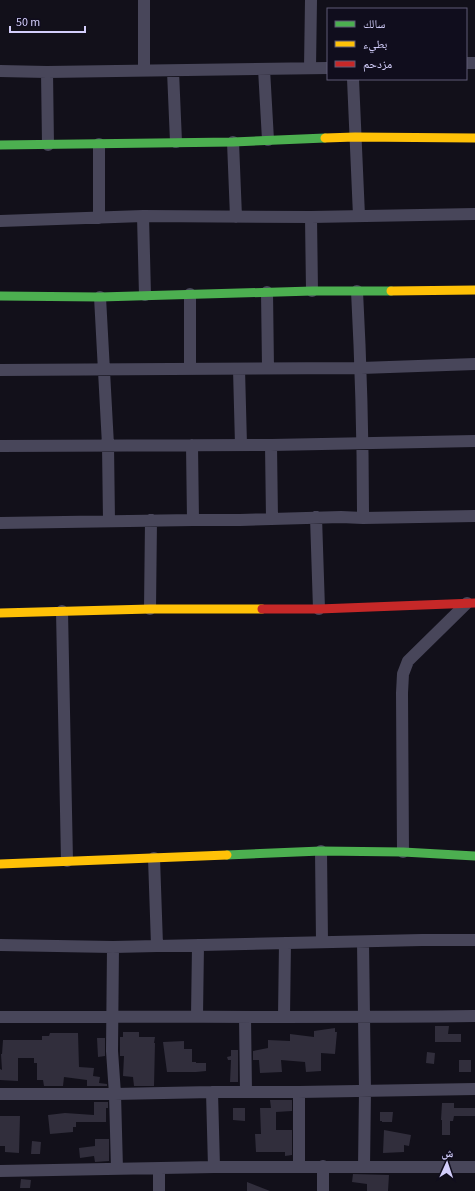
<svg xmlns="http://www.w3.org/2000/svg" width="475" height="1191" viewBox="0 0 475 1191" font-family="'Source Sans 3','Noto Naskh Arabic',sans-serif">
	<rect width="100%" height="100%" fill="#12101a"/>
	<path fill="#312e3c" d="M435 1026H449L448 1034H461V1042H435Z
		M335 1028V1032H337L335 1054 321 1053V1071L306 1072 305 1062 281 1060 282 1072 260 1073 259 1060H253V1051L268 1048V1040L290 1041V1034L314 1037V1031Z
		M123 1032H139V1037H155L154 1043H155L154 1086H134L133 1077 123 1076 124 1056H120V1037H123Z
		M50 1033H78L79 1067 94 1068 93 1076 100 1077 99 1083 107 1084V1086H87V1080L64 1077 63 1086H44L43 1080H37V1063H34V1058H18V1081L0 1080V1069L2 1070 1 1054H2L3 1040H42V1036H49Z
		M97 1038H105V1056L98 1057Z
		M184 1041V1049H192V1062H196V1063H206V1071L196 1072H167L163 1042Z
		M231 1050H238V1082H230L231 1060H228L227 1057 231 1056Z
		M427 1052 435 1053 434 1064 426 1063Z
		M459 1060H471V1072H459Z
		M270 1100H292V1111L276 1112V1130H292V1155L285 1156V1152H256L255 1134H261L260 1108H271Z
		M94 1102H108V1108H106V1122H76V1127H73V1132L50 1134 48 1115 65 1113 94 1115Z
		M442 1103H454V1108H475V1116H454L453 1121H450V1135H442V1120H441Z
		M233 1108H245V1121L233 1120Z
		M380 1112H393L392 1122H382V1121H380Z
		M0 1116H20L19 1153 5 1152V1146H0Z
		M384 1130 411 1135 409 1146 404 1145V1152L383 1153Z
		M95 1139H109V1161L95 1162 94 1156 80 1158 79 1148 95 1146Z
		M32 1141 41 1142 40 1154H31Z
		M353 1174 389 1175 388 1191H367V1184L352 1182Z
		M21 1179 31 1180 30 1188H20Z
		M247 1182 270 1191H247Z"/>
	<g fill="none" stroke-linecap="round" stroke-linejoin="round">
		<path stroke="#48465a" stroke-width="12" d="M466 63H475
			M310 68 311 0
			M264 69 268 140
			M144 70V0
			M0 71 47 72 328 68
			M173 71 176 142
			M47 72 48 145
			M353 79 359 216
			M233 142 236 217
			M99 144V218
			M143 216 145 295
			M311 217 312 291
			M0 221 143 216 311 217 475 214
			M357 291C361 366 363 442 363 518
			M267 292 268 368
			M190 294V369
			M100 297 108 445 109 521
			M239 369 241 445
			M0 370 361 368 475 364
			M192 445 193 520
			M271 445 272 519
			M0 446 271 445 475 441
			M316 517 319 609
			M0 523 193 520H240L341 517 363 518 475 516
			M150 609 151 520
			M62 611 67 861
			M321 851 322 942
			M403 852 402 693 403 674 408 661 467 603
			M154 858 157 945
			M363 942 365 1091 364 1167
			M0 945 113 947 422 940H475
			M113 947 112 1051 115 1094 117 1169
			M197 1016 198 945
			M284 1016 285 943
			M0 1017C158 1016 317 1018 475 1016
			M245 1017 246 1092
			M212 1092 214 1167
			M0 1094H115L212 1092H299L475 1089
			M299 1166V1092
			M159 1169V1191
			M0 1171 214 1167H475
			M323 1191V1166"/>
		<path stroke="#4caf50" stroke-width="9" d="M0 145 233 142 325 138
			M0 296 100 297 312 291H391
			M227 855 321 851 403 852 475 856"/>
		<path stroke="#ffc107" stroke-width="9" d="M325 138 355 137 475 138
			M391 291 475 290
			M0 613 150 609H262
			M0 864 227 855"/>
		<path stroke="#c62828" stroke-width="9" d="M262 609H319L475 603"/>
	</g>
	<rect x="327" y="8" width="140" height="72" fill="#100d1d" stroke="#5e5a76"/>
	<rect x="335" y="21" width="20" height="6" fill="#4caf50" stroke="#5e5a76"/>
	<text x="363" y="28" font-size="12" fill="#d3cefb">سالك</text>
	<rect x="335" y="41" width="20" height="6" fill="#ffc107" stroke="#5e5a76"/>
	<text x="363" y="48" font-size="12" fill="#d3cefb">بطيء</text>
	<rect x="335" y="61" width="20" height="6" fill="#c62828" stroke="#5e5a76"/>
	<text x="363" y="68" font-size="12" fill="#d3cefb">مزدحم</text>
	<g transform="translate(447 1163) rotate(3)" stroke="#100d1d" stroke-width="3" paint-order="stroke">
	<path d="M0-3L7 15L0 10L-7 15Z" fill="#d3cefb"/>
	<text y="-6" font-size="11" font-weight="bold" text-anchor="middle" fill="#d3cefb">ش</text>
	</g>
	<path d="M10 26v6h75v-6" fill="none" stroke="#d3cefb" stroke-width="2"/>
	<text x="16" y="26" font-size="12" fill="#d3cefb" stroke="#100d1d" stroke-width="3" paint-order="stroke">50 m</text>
</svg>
